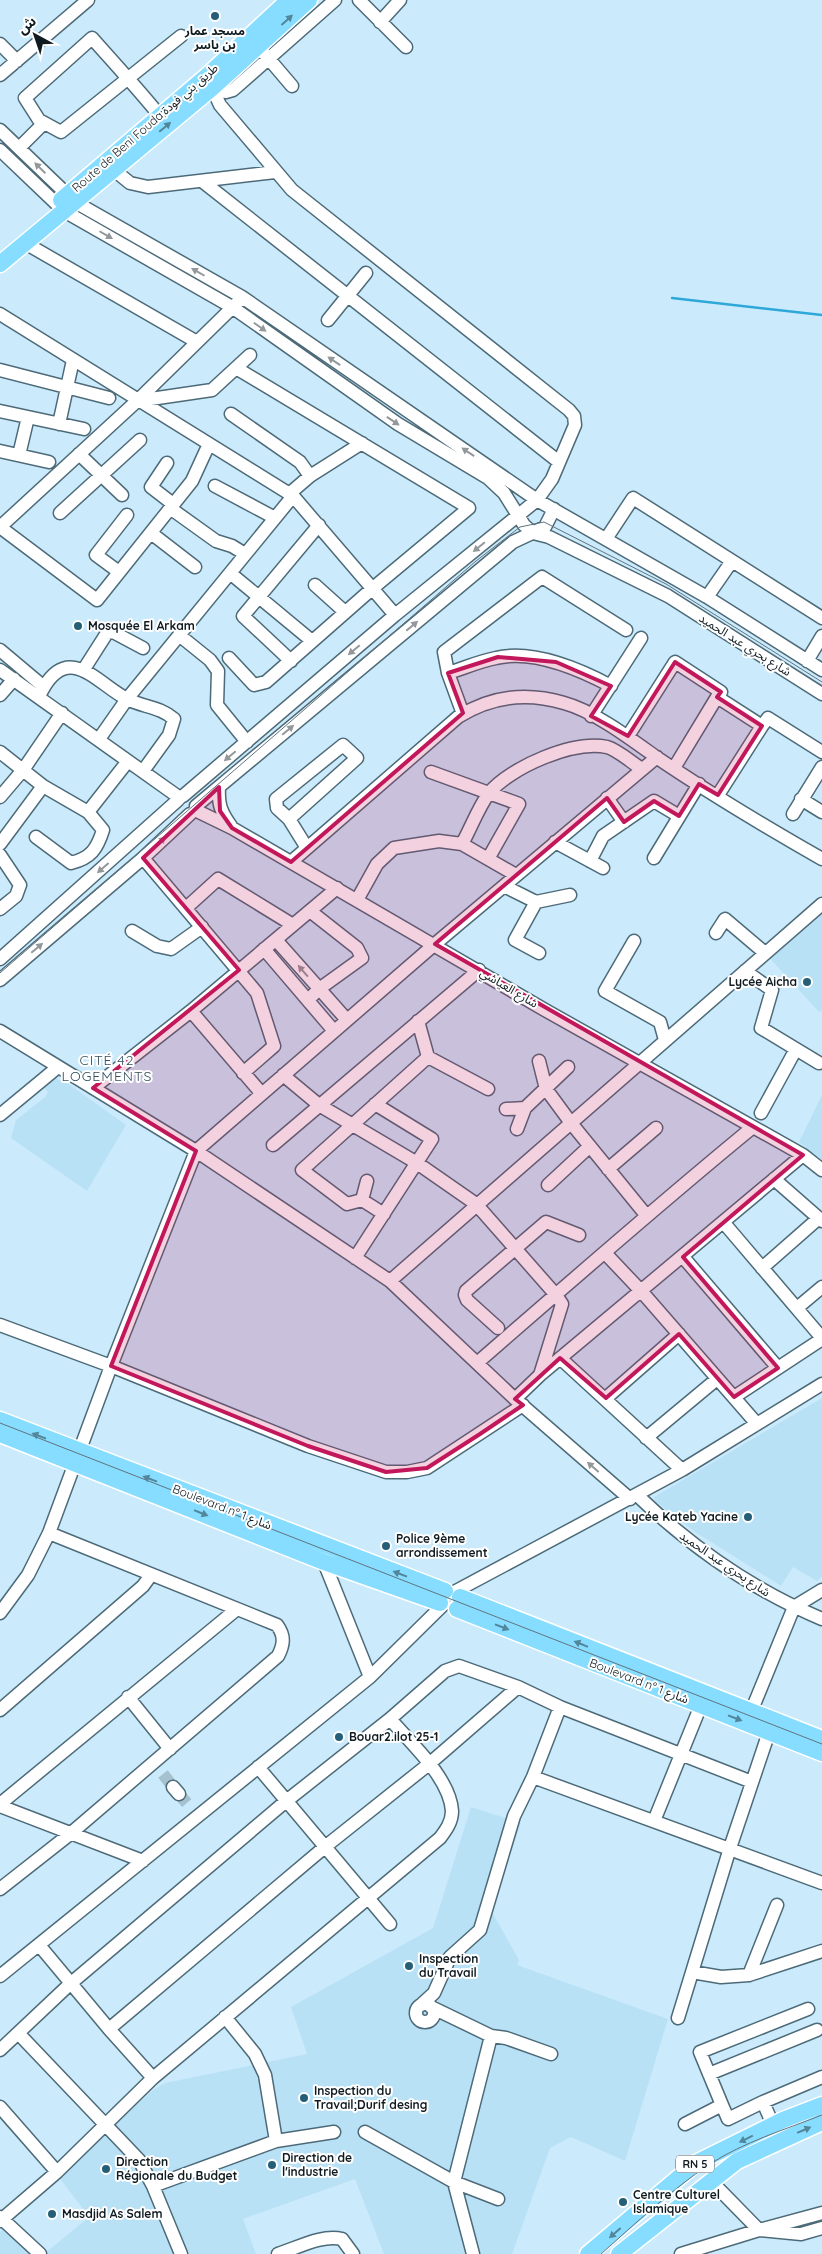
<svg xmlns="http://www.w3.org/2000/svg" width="822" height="2254" viewBox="0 0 822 2254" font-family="Quicksand,'Noto Sans Arabic',sans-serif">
	<rect width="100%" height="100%" fill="#cbebfc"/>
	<path fill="#b9e1f6" d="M822 904V1010L819 1012 765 953Z
		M53 1077 70 1085 126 1125 87 1191 11 1138 16 1120 45 1097 48 1092 42 1086Z
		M822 1095V1160L799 1142Z
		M822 1398V1577L817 1581 793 1567 781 1586 695 1532 655 1501 654 1497Z
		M471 1807 521 1823 492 1912 519 1960 517 1965 668 2019 625 2161 571 2137 550 2148 512 2254H384L355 2179 243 2219 256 2254H44L89 2217 58 2176 153 2090 165 2083 307 2054 291 2007 433 1928Z
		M2 2230 33 2254H0V2232Z"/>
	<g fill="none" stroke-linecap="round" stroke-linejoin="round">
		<path stroke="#2da8d8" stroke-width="2.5" d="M672 298 822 315"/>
		<path stroke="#a5c1d0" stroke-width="12" stroke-dasharray="12 6" stroke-linecap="butt" d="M163 1774 173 1787
			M179 1794 190 1807"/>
		<g stroke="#4d6a78" stroke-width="15">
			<path id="minor" d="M359 0 406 47
				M380 22 400 0
				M0 44 17 61
				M263 52 292 86
				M0 75 88 0
				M212 88 226 92 233 90 335 0
				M160 116C138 89 115 64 92 38L25 98 39 120 61 132 181 36
				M0 130 75 202 242 297 537 500 707 597 822 670
				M19 148 43 124
				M0 150 64 211 232 307 398 424 488 478 504 493 524 525 533 533 549 537 668 596 822 694
				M114 170 130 183 148 187 275 172
				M202 181 559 462
				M25 243 197 342
				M0 314 293 496 395 615
				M328 320 366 273
				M0 370 109 398
				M137 401 212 390 250 355
				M0 411 84 429
				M231 414 300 462 310 476
				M59 424 73 360
				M0 451 49 462
				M79 454 122 495
				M19 455 28 417
				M167 463 151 487 173 504
				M215 486 275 518
				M289 494 310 476 362 443
				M170 508 216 541 232 546 245 554
				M60 513 140 440
				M0 527 137 401 238 302
				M0 527 97 600 192 481 209 444
				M151 533 195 567
				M606 539 633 498 822 618
				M119 572 96 555 127 515
				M230 573 312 641
				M315 585 345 612
				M707 597 732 561
				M179 635 210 660 218 671 217 705 247 742
				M0 650 44 687 40 694
				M229 658 254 685 266 682 373 588 469 508 236 368
				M291 661 243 616 319 525
				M807 661 822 636
				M84 669 107 633 113 632 143 648
				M0 670 180 798
				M448 673C464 668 480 661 496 658 533 649 579 669 611 686
				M44 687C70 643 99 685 127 699 143 707 161 707 174 719L169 735 143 771
				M0 695 14 679
				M463 714 448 673 444 652 542 577 626 630
				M591 716 641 638
				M628 736 675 662 721 692 717 697 762 726 768 718 822 752
				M99 739 127 699 293 496
				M0 752 43 786
				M674 768 717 697
				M431 772 519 804 488 859
				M219 787C218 805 221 812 231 826
				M718 795 762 726
				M183 796 395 615 537 500 552 479 575 425 574 416 569 410 292 190 220 105 209 81
				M0 797 23 770 62 713
				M607 798 624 822
				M801 799 822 812
				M196 806 513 542 545 527 554 509
				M195 810 232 828 545 1010 803 1155 822 1170
				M793 814 822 767
				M289 819 277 808 276 799 343 745 357 758 289 819 307 848
				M36 837 71 863C91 858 97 849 103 830L88 812
				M555 842 603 868
				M0 844 43 786 88 812 128 761
				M462 844C471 828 478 808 489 793 511 767 573 740 607 747 618 750 632 763 642 769
				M0 855 20 885 16 896 0 909
				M143 858 257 993 274 1046 243 1073
				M654 858 699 784
				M590 861 603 836 654 801 679 816
				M291 862 458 717C491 696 527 692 564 703 594 711 631 739 656 757 709 793 766 827 822 859
				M504 886 536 902 515 940 539 953
				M357 900 377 864 394 848 439 841 462 844 516 875
				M536 902 570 895
				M186 908 218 879 293 925
				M132 931 157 946 171 949 202 927
				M716 933 725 919 765 953
				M276 940 347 1020
				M634 941 605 991 660 1022 665 1040
				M264 949 334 1031
				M0 959 178 800
				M745 971 772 990 761 1028 819 1063
				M0 980 143 858 190 814
				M308 1000 319 989 362 958 357 948 310 911
				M191 1011 262 1094
				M0 1031 196 1151 390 1281 515 1399 630 1499
				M428 1057 488 1089
				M539 1061 546 1089 571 1123 646 1215
				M283 1075 319 1105 417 1163 476 1204 556 1295 562 1304 540 1375
				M93 1088 191 1011 337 888
				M506 1109 525 1108
				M761 1113 796 1049
				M0 1115 58 1067
				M517 1129 525 1108 568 1067
				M273 1145 479 970
				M608 1169 656 1128
				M774 1179 822 1221
				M367 1181 362 1200 347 1204 302 1170 428 1057 418 1021
				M548 1185 590 1146
				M362 1200 384 1214
				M724 1223 822 1338
				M605 1253 642 1292 757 1424
				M683 1257 778 1368
				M355 1258 432 1139 375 1104
				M762 1268 819 1218
				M390 1281 822 904
				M797 1308 822 1287
				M0 1325 111 1366 308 1446 386 1472H407L427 1468 523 1405
				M498 1328 467 1300 465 1295 466 1291 546 1222 579 1235
				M560 1358 682 1470
				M477 1363C569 1283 659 1204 753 1127
				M734 1397 822 1339
				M606 1398 679 1334
				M515 1399 540 1375 803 1155
				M646 1438 717 1379
				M637 1495C691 1547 753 1590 822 1619
				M324 1562 370 1677
				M456 1591 682 1470 822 1384
				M0 1613 28 1575 49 1533 111 1366 196 1151 435 944 657 757
				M128 1697 170 1749
				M0 1710 143 1586 151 1575
				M751 1712 794 1607 822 1590
				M258 1767 390 1924
				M533 1777 822 1883
				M173 1787 179 1794
				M0 1804 237 1609
				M0 1806 143 1861
				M654 1821 701 1705
				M0 1889 70 1834 278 1656C284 1644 285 1636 277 1625L49 1533
				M39 1945 109 2029 153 2078
				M692 1972 721 1977 749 1975 822 1951
				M749 1975 777 1905
				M0 1976 370 1677 442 1606
				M416 2013a9 9 0 1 1 18 0a9 9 0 1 1-18 0Z
				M421 2005 434 1993 450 1957 480 1930 514 1816 533 1777 560 1707
				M431 2007 491 2036 506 2038 551 2054
				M225 2017 255 2054 265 2075 276 2141
				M678 2018 730 1848 769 1732
				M109 2029 326 1846 429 1764 518 1687
				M19 2034 139 2160 153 2186 181 2254
				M0 2050 70 1984 285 1802 390 1719 445 1671 459 1666 518 1687 560 1707 752 1782
				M709 2074 817 2030
				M763 2102 822 2077
				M722 2105 700 2052 808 2009
				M0 2107 57 2172
				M685 2124 722 2105 728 2119 763 2102 773 2125
				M365 2132 454 2182 498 2199
				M710 2180 759 2230 822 2213
				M153 2186 276 2141 334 2132
				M0 2217 40 2254
				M0 2221 57 2172 153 2078 440 1838C446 1830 452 1822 452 1811 450 1778 410 1742 390 1719
				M278 2254C297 2248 322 2234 342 2239L353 2254
				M473 2254 454 2182 491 2036
				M681 2254 759 2230 801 2234 822 2228"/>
		</g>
		<g stroke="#fff" stroke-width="19">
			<path id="major" d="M61 200 208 75 289 0
				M0 264 212 88 309 0
				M0 1420 445 1591
				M0 1434 324 1562 440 1603
				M460 1597 822 1739
				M457 1609 822 1753
				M588 2254 696 2163 783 2120 822 2105
				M619 2254 737 2161 822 2122"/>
		</g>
		<use href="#minor" stroke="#fff" stroke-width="12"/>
		<use href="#major" stroke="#87ddff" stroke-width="16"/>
		<path stroke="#60747e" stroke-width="1" d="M0 973 476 561 520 527 544 522 666 584 822 682
			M0 1423 822 1744
			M601 2254C636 2223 671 2190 710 2164 744 2142 784 2130 822 2115"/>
	</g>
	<defs><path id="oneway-solid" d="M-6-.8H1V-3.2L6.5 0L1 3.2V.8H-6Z" transform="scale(1.25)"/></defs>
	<g fill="#51869b">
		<use href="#oneway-solid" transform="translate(287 20) rotate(-42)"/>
		<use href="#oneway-solid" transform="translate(165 127) rotate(-40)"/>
		<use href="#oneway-solid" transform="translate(39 1436) rotate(-159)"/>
		<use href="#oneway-solid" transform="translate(150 1479) rotate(-159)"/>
		<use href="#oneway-solid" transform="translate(201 1513) rotate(22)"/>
		<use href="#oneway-solid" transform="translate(400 1574) rotate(-159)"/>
		<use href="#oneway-solid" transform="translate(502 1627) rotate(21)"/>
		<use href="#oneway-solid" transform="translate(581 1644) rotate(-158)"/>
		<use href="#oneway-solid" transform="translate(735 1718) rotate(21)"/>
		<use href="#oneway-solid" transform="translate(804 2130) rotate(-23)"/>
		<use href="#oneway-solid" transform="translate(746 2139) rotate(154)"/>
		<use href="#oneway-solid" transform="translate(615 2233) rotate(139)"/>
	</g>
	<g fill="#93989b">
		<use href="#oneway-solid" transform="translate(40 168) rotate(-136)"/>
		<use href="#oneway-solid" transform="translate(106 235) rotate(30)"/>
		<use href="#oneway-solid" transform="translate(198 272) rotate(-150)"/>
		<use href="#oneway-solid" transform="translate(260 327) rotate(35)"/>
		<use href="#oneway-solid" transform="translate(334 361) rotate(-146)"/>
		<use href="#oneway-solid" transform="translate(393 421) rotate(34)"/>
		<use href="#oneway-solid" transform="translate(468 452) rotate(-146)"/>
		<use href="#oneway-solid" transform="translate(479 547) rotate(141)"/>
		<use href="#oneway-solid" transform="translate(412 626) rotate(-40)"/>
		<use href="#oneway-solid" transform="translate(354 650) rotate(140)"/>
		<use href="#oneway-solid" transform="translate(288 730) rotate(-40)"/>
		<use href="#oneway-solid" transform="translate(230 756) rotate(140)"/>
		<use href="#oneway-solid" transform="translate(160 842) rotate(-43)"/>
		<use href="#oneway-solid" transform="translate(103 868) rotate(139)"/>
		<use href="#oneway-solid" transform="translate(37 948) rotate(-40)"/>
		<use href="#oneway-solid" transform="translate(303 971) rotate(-131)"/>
		<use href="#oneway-solid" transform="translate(593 1467) rotate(-139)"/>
	</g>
	<path fill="#c2185b" fill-opacity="0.2" stroke="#c2185b" stroke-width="4" stroke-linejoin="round" d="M498 657 556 662 611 686 591 716 628 736 675 662 721 692 717 697 762 726 718 795 699 784 679 816 654 801 624 822 607 798 435 944 803 1155 683 1257 778 1368 734 1397 679 1334 606 1398 560 1358 515 1399 523 1405 480 1434 427 1468 386 1472 308 1446 111 1366 196 1151 93 1088 239 970 143 858 219 787 220 811 232 828 291 862 463 713 448 673Z"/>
	<g fill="#245e77" stroke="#fff" stroke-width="2">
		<circle cx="215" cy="16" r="5"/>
		<circle cx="78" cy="626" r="5"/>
		<circle cx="807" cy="982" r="5"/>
		<circle cx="748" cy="1517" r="5"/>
		<circle cx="386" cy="1546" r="5"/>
		<circle cx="339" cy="1737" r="5"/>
		<circle cx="409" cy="1966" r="5"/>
		<circle cx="304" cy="2098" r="5"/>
		<circle cx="272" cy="2165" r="5"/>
		<circle cx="106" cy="2169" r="5"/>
		<circle cx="623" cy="2202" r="5"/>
		<circle cx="52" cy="2214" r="5"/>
	</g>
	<g text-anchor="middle" stroke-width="4" stroke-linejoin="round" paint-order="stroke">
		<rect fill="#fff" stroke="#575f63" stroke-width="1" x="676" y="2155.5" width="38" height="17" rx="4"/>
		<g font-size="11" font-weight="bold" fill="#0f1b20">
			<text x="695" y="2168">RN 5</text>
		</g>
		<g font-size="12" font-weight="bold" fill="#0f1b20" stroke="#fff" text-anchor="start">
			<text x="215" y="35" text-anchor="middle">مسجد عمار<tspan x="215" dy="14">بن ياسر</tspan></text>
			<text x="88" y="630">Mosquée El Arkam</text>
			<text x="797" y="986" text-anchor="end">Lycée Aicha</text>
			<text x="738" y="1521" text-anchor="end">Lycée Kateb Yacine</text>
			<text x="396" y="1543">Police 9ème<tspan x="396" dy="14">arrondissement</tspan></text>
			<text x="349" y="1741">Bouar2.ilot 25-1</text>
			<text x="419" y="1963">Inspection<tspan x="419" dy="14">du Travail</tspan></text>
			<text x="314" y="2095">Inspection du<tspan x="314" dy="14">Travail;Durif desing</tspan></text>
			<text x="282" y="2162">Direction de<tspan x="282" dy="14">l'industrie</tspan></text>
			<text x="116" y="2166">Direction<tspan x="116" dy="14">Régionale du Budget</tspan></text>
			<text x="633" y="2199">Centre Culturel<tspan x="633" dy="14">Islamique</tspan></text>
			<text x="62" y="2218">Masdjid As Salem</text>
		</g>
		<g font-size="12" fill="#0f1b20" stroke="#fff">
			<text transform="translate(145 128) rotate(-41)" y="4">Route de Beni Fouda;طريق بني فودة</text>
			<text transform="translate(745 645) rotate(32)" y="4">شارع بحري عبد الحميد</text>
			<text transform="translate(509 988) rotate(31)" y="4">شارع العياشي</text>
			<text transform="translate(222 1507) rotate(21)" y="4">Boulevard n° شارع 1</text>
			<text transform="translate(725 1564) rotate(34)" y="4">شارع بحري عبد الحميد</text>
			<text transform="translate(639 1681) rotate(21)" y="4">Boulevard n° شارع 1</text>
		</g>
		<g font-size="14" letter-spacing="1" fill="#34505e" stroke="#fff">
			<text x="107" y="1065">CITÉ 42<tspan x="107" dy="16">LOGEMENTS</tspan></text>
		</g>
	</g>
	<g transform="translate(35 35) rotate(320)" stroke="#ffffff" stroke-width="4" paint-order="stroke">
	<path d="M0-4L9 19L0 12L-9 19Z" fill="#0f1b20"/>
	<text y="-8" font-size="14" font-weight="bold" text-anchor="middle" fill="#0f1b20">ش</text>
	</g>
</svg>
